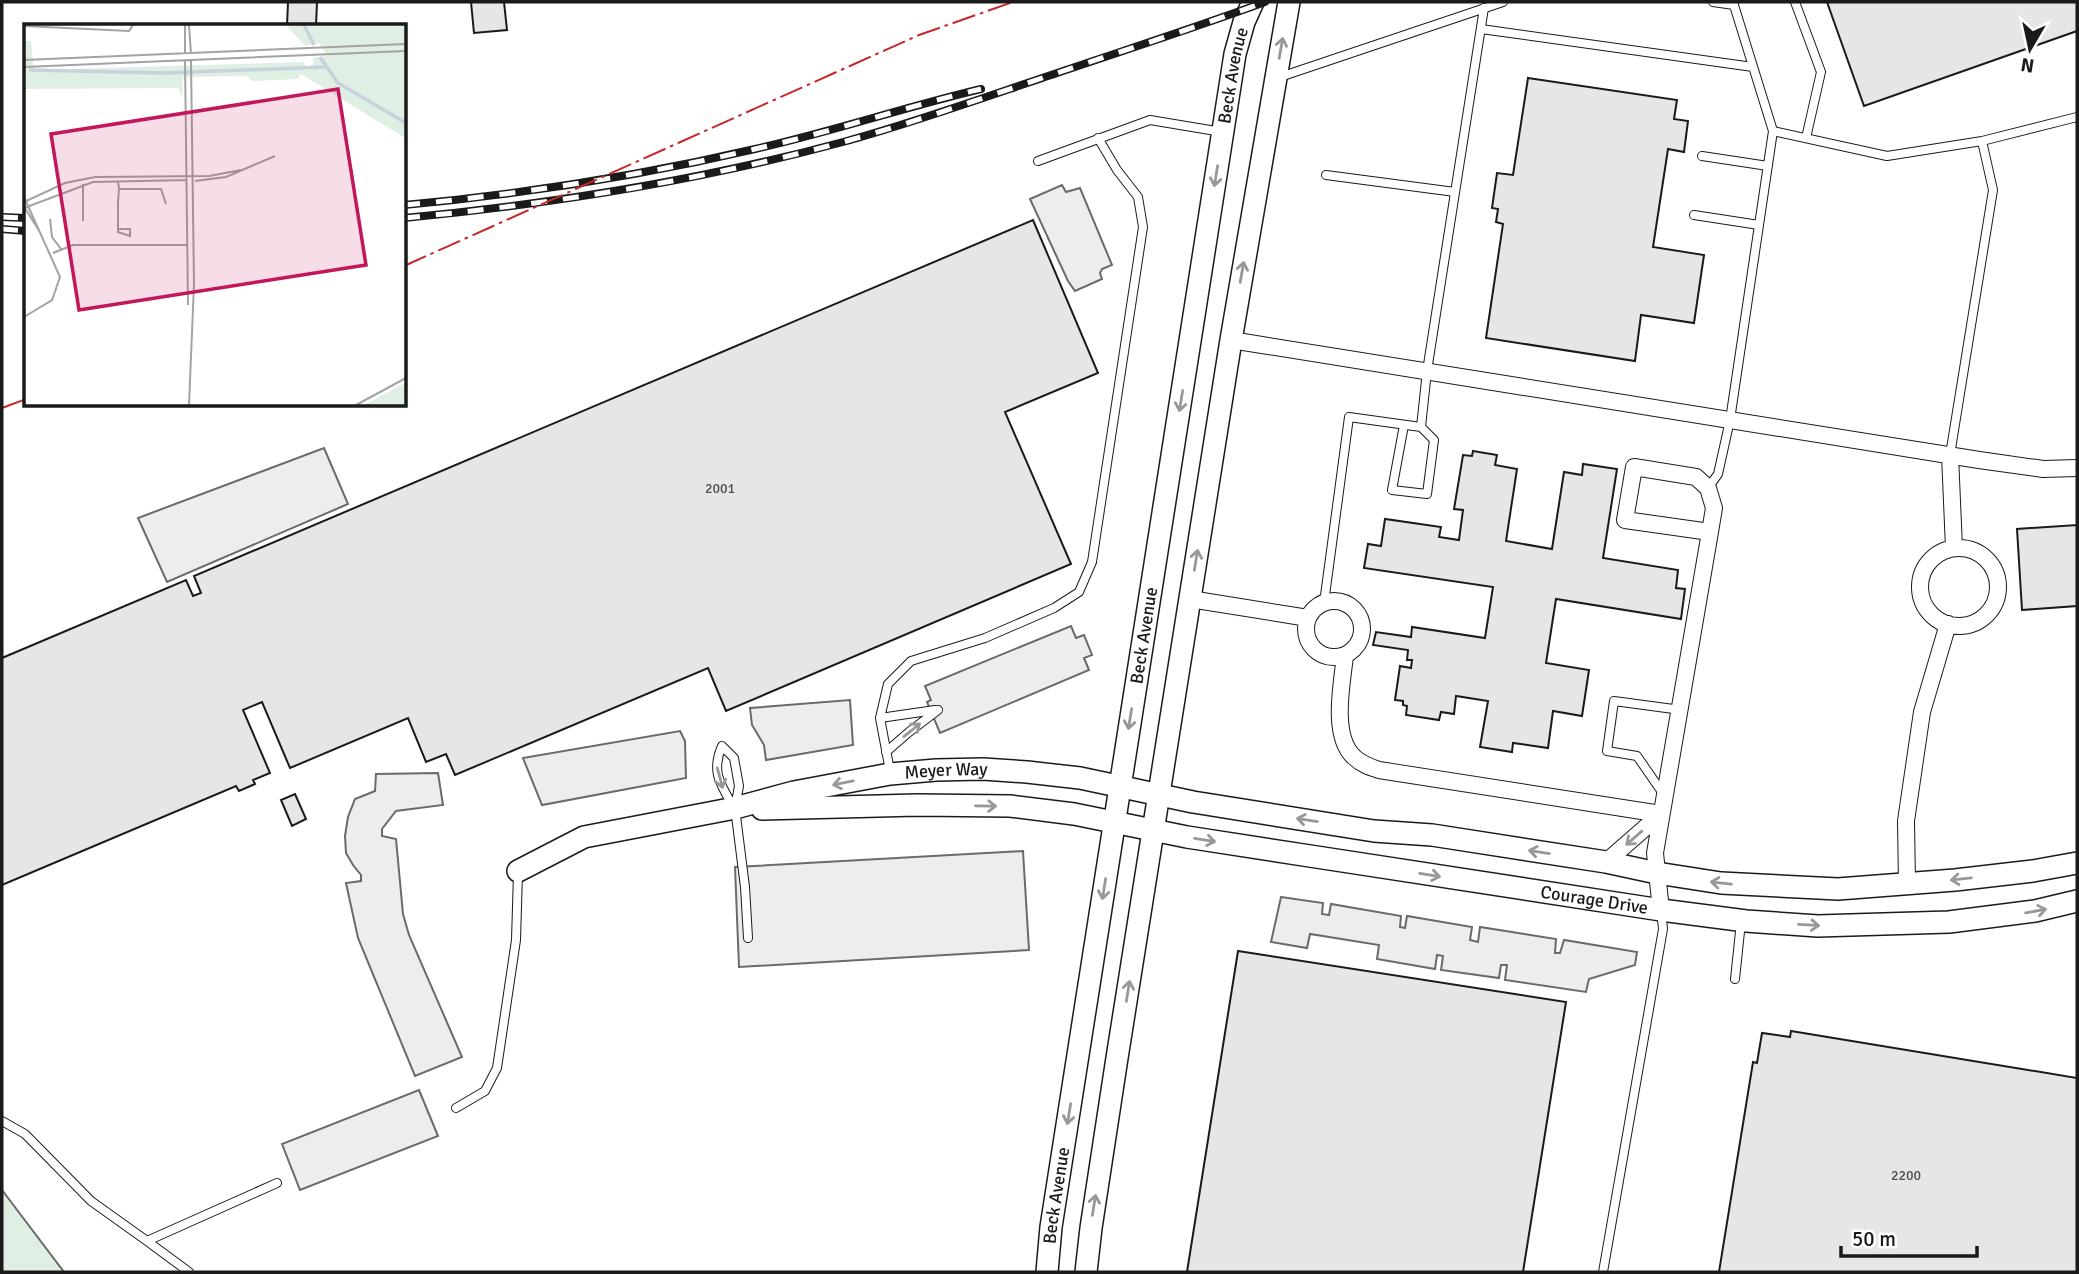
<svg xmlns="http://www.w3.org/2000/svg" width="2079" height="1274" viewBox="0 0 2079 1274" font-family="Signika,sans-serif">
	<rect width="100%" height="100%" fill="#fff"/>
	<path fill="#e0efe3" stroke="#6a6a6a" stroke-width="2" d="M2 1190 64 1272H2Z"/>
	<path fill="#ededed" stroke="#6a6a6a" stroke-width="2" d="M1062 185 1066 192 1080 188 1112 265 1102 269 1100 273 1102 279 1075 291 1068 281 1030 199Z
		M324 448 348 504 167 582 138 518Z
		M1071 626 1076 638 1084 635 1092 655 1084 658 1089 670 940 733 927 702 931 700 925 686Z
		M850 700 853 745 766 760 764 745 752 725 750 708Z
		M680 731 685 741 686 778 542 805 523 758Z
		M438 773 443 805 396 811 382 829V836L396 839 403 914 409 935 462 1057 415 1076 358 938 346 883 361 881V875L353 865 346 853 345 836 348 817 355 799 375 791 376 774Z
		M1023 851 1029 950 739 967 735 867Z
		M1281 897 1323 903 1322 914 1329 915 1331 904 1401 916 1400 927 1405 928 1407 916 1472 927 1470 940 1478 942 1480 927 1556 939 1555 953H1560L1564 940 1637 952 1635 965 1589 979 1586 992 1505 980 1507 965H1501L1499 978 1441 970 1443 956 1437 955 1435 969 1377 959 1379 945 1310 934 1307 948 1271 942Z
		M419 1090 438 1136 300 1190 282 1144Z"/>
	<path fill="#e6e6e6" stroke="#1a1a1a" stroke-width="2" d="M288 2H317L316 26H287Z
		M471 2H504L507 30 474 33Z
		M1827 2H2077V31L1864 106Z
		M1528 78 1677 100 1674 119 1688 121 1684 152 1668 149 1653 247 1704 255 1694 323 1641 315 1635 361 1486 338 1503 224 1496 222 1498 209 1492 208 1497 173 1513 175Z
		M1033 220 1098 373 1005 412 1071 564 726 711 708 668 455 775 446 754 426 762 408 718 290 768 262 702 243 710 270 773 253 780 255 784 239 791 236 786 2 885V658L186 580 193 596 201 593 194 576Z
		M1473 451 1497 455 1495 465 1517 469 1506 541 1552 549 1564 472 1582 475 1583 464 1617 469 1603 558 1678 570 1676 588 1685 589 1681 619 1556 599 1546 663 1589 670 1582 716 1553 711 1548 748 1513 743 1512 752 1480 747 1488 701 1456 696 1454 714 1441 712 1439 720 1406 715 1407 706 1403 705V701L1395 700 1400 666 1411 668 1412 660H1407L1408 650 1373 645 1376 632 1411 637 1412 627 1485 638 1493 587 1364 568 1368 544 1381 546 1385 519 1441 527 1439 537 1459 540 1463 510 1454 509 1463 455 1472 456Z
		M2077 525V606L2022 610 2017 529Z
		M295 794 306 819 292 826 281 800Z
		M1238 951 1566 1002 1523 1272H1187Z
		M1791 1031 2077 1078V1272H1719L1753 1062 1757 1063 1762 1033 1790 1037Z"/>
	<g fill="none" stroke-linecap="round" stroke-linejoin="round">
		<g stroke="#1a1a1a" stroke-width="10">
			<path id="service" d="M1713 2 1734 5
				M1795 2 1821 72 1806 138
				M1481 29 1753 67
				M1277 78 1503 2
				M1773 131 1887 156 1982 141 1993 190 1950 455
				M1982 141 2077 117
				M1702 156 1768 166
				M1038 161 1150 120 1222 132
				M1326 175 1455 192
				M1694 215 1759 225
				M1404 425 1392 490 1427 494 1434 440 1421 427
				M1708 488 1718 474 1730 420 1773 131 1733 2
				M1324 603 1349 417 1421 427 1427 371 1484 8
				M880 718 935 710
				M886 752 909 732 938 710
				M890 771 880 718 888 684 911 661 985 638 1054 608 1079 592 1092 562 1143 227 1138 197 1117 170 1098 138
				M1664 795 1637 756 1607 751 1614 701 1681 710
				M733 806C720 784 711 771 722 746L734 758 739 786 735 808 745 887 748 938
				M1735 979 1741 922
				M456 1108 485 1091 497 1068 516 940 518 873
				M2 1121 25 1134 91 1201 147 1241 277 1183
				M147 1241 189 1272
				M1603 1272 1663 929 1661 910"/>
		</g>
		<g stroke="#1a1a1a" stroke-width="18">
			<path id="minor" d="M1231 340 1979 460 2043 469 2077 468
				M1950 455 1954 548
				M1920 587a39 39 0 1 1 78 0a39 39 0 1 1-78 0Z
				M1190 599 1308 618
				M1306 629a28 28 0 1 1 56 0a28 28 0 1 1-56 0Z
				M1345 656C1342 683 1331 736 1354 757 1361 764 1370 767 1379 770L1661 814
				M1606 862 1661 814
				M1907 883 1906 821 1922 712 1948 624
				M1661 910 1655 853 1710 532 1714 508 1708 488 1696 477 1634 467 1625 520 1710 532"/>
		</g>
		<g stroke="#1a1a1a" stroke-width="24">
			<g id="tertiary">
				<path id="s1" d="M762 809 917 805 1010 806 1074 814 1187 837 1310 856 1661 910 1746 921 1818 926 1949 922 2035 911 2077 901"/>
				<path id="s2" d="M518 871 584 837 735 808 794 792 890 774 936 770 983 769 1027 772 1080 778 1193 802 1374 831 1432 835 1606 862 1657 873 1721 883 1838 889 1955 880 2033 871 2077 863"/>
				<path id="s3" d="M1047 1272 1051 1227 1235 54 1244 22 1253 2"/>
				<path d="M1086 1272 1091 1228 1117 1058 1231 340 1289 2"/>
			</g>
		</g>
		<use href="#service" stroke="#fff" stroke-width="8"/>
		<use href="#minor" stroke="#fff" stroke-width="16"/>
		<use href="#tertiary" stroke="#fff" stroke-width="21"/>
		<g stroke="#1a1a1a" stroke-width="8">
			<path id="rail" d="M404 205C523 194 639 176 755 149 831 132 905 107 981 89
				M2 217 26 218
				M404 218C552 204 699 181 843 142 916 122 988 96 1060 72 1128 49 1197 27 1265 2
				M2 229 26 231"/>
		</g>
		<use href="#rail" stroke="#fff" stroke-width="5" stroke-dasharray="16" stroke-linecap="butt"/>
		<path stroke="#c62828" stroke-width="2" stroke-dasharray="24 5 3.5 5" stroke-linecap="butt" d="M404 266 919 35 1013 2
			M2 408 26 399"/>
	</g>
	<defs><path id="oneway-shaft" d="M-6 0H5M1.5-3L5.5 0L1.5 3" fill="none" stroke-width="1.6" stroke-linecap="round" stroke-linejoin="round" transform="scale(1.75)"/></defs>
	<g stroke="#989898">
		<use href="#oneway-shaft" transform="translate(1281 48) rotate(-80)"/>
		<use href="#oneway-shaft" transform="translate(1216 176) rotate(99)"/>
		<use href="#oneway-shaft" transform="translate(1242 272) rotate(-80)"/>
		<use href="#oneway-shaft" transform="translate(1181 401) rotate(99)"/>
		<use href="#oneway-shaft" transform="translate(1196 560) rotate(-81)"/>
		<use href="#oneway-shaft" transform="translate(1130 719) rotate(99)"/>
		<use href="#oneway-shaft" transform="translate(912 730) rotate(-39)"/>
		<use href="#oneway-shaft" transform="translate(720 778) rotate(75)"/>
		<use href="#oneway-shaft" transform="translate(843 783) rotate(169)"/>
		<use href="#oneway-shaft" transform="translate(986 806) rotate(1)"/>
		<use href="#oneway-shaft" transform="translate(1307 820) rotate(-171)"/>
		<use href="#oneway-shaft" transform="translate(1634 838) rotate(139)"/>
		<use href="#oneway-shaft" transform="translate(1205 840) rotate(9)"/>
		<use href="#oneway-shaft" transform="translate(1539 852) rotate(-171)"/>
		<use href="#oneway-shaft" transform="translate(1430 875) rotate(9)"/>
		<use href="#oneway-shaft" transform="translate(1961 879) rotate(174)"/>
		<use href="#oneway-shaft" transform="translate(1721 883) rotate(-174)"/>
		<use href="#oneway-shaft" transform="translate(1104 889) rotate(99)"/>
		<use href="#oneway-shaft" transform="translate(2036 911) rotate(-10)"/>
		<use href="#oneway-shaft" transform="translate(1809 925) rotate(3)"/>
		<use href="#oneway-shaft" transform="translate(1128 991) rotate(-81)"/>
		<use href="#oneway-shaft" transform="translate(1069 1114) rotate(99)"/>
		<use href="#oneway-shaft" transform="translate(1094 1205) rotate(-81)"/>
	</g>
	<g text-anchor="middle" stroke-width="5" stroke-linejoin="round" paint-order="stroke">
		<g font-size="14" fill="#4d4d4d">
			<text x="720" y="493">2001</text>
			<text x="1906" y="1180">2200</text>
		</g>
		<g font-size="18" fill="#1a1a1a" stroke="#fff">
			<text dy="6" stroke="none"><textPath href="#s3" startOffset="1211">Beck Avenue</textPath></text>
			<text dy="6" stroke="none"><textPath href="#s3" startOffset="644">Beck Avenue</textPath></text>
			<text dy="6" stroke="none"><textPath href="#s2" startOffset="443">Meyer Way</textPath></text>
			<text dy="6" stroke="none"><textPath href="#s1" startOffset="840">Courage Drive</textPath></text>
			<text dy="6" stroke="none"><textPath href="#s3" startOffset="77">Beck Avenue</textPath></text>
		</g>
	</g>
	<g transform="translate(24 24)">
		<rect width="382" height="382" fill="#fff"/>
		<path d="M262 1H381V114L277 50 274 55 228 57 223 52 159 53 158 73 154 64 0 65V17H7L10 46 280 38 282 43 289 41V34L304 32 295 19 281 22ZM381 359V381H340Z" fill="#e0efe3"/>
		<path fill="none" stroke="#c6d2dc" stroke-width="3.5" d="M280 1 290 21M296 33 314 59 382 99M5 46 142 49 301 43"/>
		<path fill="none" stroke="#a3a3a3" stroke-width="2" d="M165 1 167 30M0 2 105 7 109 1M161 29V1M0 36 382 20M161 36 164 281M0 43 382 27M171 157 202 153 251 132M95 165H137L142 180M0 173 36 253 28 276 0 293M0 178 41 159 71 153 185 152 217 146M0 184 69 158 163 156M1 184 17 210M26 195 28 213 37 225M59 197V160M94 205H106V212L94 208V179L95 165 94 157M29 229 49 221H164M165 381 170 260 167 37M332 381 382 354"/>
		<path fill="#c2185b" fill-opacity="0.15" stroke="#c2185b" stroke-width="3.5" d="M314 65 342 241 55 286 27 110Z"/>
		<rect width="382" height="382" fill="none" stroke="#1a1a1a" stroke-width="3.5"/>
	</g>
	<rect width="2079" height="1274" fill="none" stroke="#1a1a1a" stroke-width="7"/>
	<g transform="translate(2030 49) rotate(189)" stroke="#ffffff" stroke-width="5" paint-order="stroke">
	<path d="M0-5L12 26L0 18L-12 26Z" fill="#1a1a1a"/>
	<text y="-10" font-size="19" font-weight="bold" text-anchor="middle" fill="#1a1a1a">N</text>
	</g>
	<path d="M1841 1246v10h136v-10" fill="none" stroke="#1a1a1a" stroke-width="3.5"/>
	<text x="1852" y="1246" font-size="21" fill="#1a1a1a" stroke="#ffffff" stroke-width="5" paint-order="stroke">50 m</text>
</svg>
